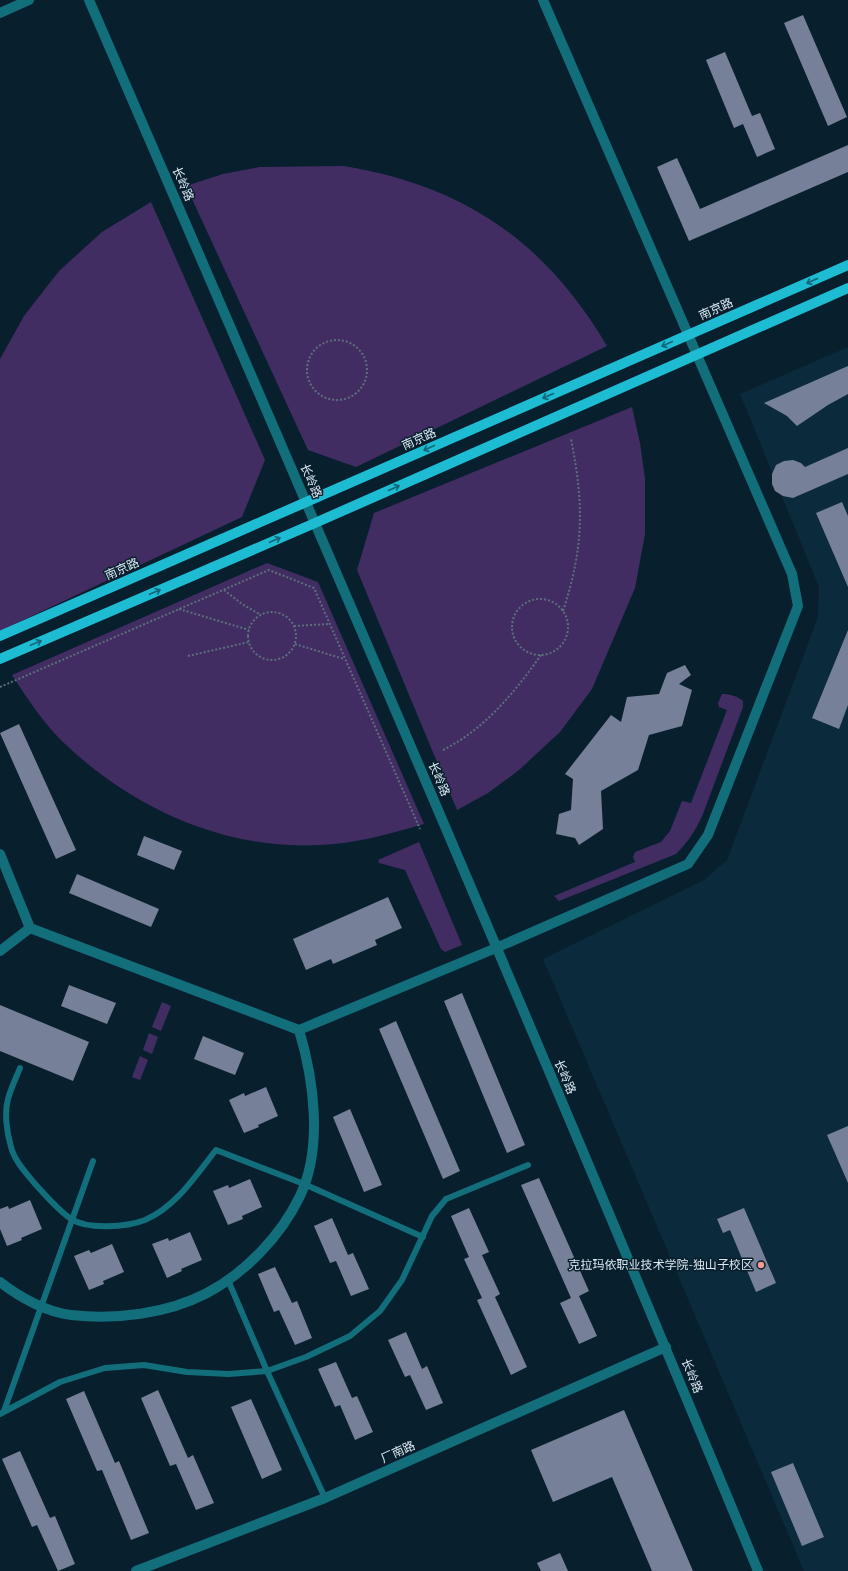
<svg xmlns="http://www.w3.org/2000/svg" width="848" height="1571" viewBox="0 0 848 1571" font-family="Montserrat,'Noto Sans SC',sans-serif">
	<rect width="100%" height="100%" fill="#081f2e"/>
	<path fill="#0b2a3c" d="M848 347V1571H804L543 959 704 880 727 860 818 617 819 587 740 394Z"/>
	<path fill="#422d63" d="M344 166C464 186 545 241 607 346L356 467 308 450 186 186 223 174 260 167Z
		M151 202 265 460 242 517 0 631V359L24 316 59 271 102 232Z
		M632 407 640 443 645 479V534L635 588 592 689 560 732 519 770 488 793 457 810 357 570 374 513Z
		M267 563 318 582 424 824C389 834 355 844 318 845 223 850 131 807 64 743 44 724 27 698 12 675Z
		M722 694C730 694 737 696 743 701V707L703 814C696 830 688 842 676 854L559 901 554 896 635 862 633 857 635 852 661 842 670 831 682 801 691 803 727 710 719 707 718 703Z
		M419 842 462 945 445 952 441 949 405 870 379 863 378 860Z
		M162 1002 171 1006 161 1031 152 1027Z
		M149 1033 158 1037 152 1054 143 1050Z
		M140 1056 148 1060 140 1080 132 1077Z"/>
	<path fill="#768099" d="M803 15 847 117 828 126 784 23Z
		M725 52 752 116 760 113 775 149 757 157 743 124 734 128 706 60Z
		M848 145V172L689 241 657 167 677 158 700 209Z
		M848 366V394L828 405 797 426 787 416 764 403Z
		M848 448V474L793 498 783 496 775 491 772 484V474L776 465 784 461 793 460 801 463 805 467Z
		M842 502 848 516V587L816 513Z
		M848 630V705L839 729 812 718Z
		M685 665 691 675 679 684 692 690 682 726 649 735 638 770 601 791 603 829 579 845 575 838 556 834 559 814 571 810 573 779 565 774 611 715 621 722 627 697 659 694 667 673Z
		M19 724 76 850 56 859 0 733Z
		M144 836 182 851 174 870 137 855Z
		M77 874 159 909 151 927 69 893Z
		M388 897 402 928 375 940 377 945 333 964 331 959 306 970 293 939Z
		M69 985 116 1003 107 1024 61 1006Z
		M462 993 525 1145 507 1153 444 1001Z
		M0 1005 89 1042 73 1081 0 1051Z
		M396 1021 460 1171 443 1179 379 1029Z
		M203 1036 244 1053 235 1075 194 1059Z
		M266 1087 278 1116 258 1125 259 1127 244 1133 229 1100 244 1093 245 1096Z
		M350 1109 382 1185 364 1192 333 1117Z
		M848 1126V1183L827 1135Z
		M539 1178 589 1291 579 1296 597 1336 579 1344 560 1303 571 1298 521 1185Z
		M250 1179 262 1207 242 1216 243 1219 228 1225 213 1191 228 1185 229 1188Z
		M30 1200 42 1229 21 1238 22 1240 7 1246 0 1229V1209L8 1206 9 1209Z
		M469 1208 489 1252 482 1255 500 1294 495 1297 527 1367 511 1375 477 1300 482 1298 464 1259 469 1257 451 1216Z
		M744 1208 776 1283 756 1292 730 1230 723 1233 717 1219Z
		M332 1218 348 1255 353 1253 369 1289 351 1296 336 1261 330 1263 314 1226Z
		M190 1232 202 1260 181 1269 182 1271 167 1278 152 1244 168 1238 169 1241Z
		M112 1244 124 1272 103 1281 104 1284 89 1290 74 1256 89 1250 91 1253Z
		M275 1267 292 1303 297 1301 312 1338 295 1345 279 1310 274 1312 258 1274Z
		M406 1332 422 1369 427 1366 443 1403 426 1410 410 1375 405 1377 388 1340Z
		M336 1362 352 1398 357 1396 373 1432 355 1440 340 1405 335 1407 318 1369Z
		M158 1390 188 1458 193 1455 214 1503 196 1510 176 1464 170 1466 141 1398Z
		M84 1391 115 1463 119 1461 149 1533 131 1540 102 1470 97 1471 66 1399Z
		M251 1399 282 1470 262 1479 231 1407Z
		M624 1410 693 1571H652L612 1477 553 1502 531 1450Z
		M20 1451 50 1518 55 1516 75 1564 58 1571 37 1525 32 1527 2 1459Z
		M793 1463 824 1537 802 1546 771 1472Z
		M560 1553 568 1571H541L537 1563Z"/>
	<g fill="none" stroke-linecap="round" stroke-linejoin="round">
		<path stroke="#5c6f7c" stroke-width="2" stroke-dasharray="2 2" stroke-linecap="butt" d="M307 370a30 30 0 1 1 60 0a30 30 0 1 1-60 0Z
			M224 590 242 604 261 615
			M512 627a28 28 0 1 1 56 0a28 28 0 1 1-56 0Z
			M179 609 249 630
			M563 611C584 547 584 504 571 439
			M248 636a24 24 0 1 1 48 0a24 24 0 1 1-48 0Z
			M294 626 329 624
			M295 644 344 659
			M188 656 249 642
			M0 687 269 570 314 588 420 829
			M443 750C485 729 514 693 541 655"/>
		<path stroke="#136e7b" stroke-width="6" d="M20 1068C16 1078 11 1088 8 1099 4 1113 7 1133 11 1147 15 1162 27 1174 36 1185 47 1197 58 1210 71 1219 88 1230 127 1227 145 1220 176 1207 196 1175 216 1150L304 1184 423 1237
			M228 1280 267 1371 325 1498
			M4 1411 93 1161
			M0 1414 60 1382 105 1368 144 1365 187 1372 229 1374 267 1371 306 1357 350 1336 380 1311 402 1280 432 1216 446 1199 528 1165"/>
		<path stroke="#136e7b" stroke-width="10" d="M0 951 30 928
			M0 1282C19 1297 46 1312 71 1315 115 1320 167 1314 207 1293 245 1273 281 1236 300 1196 323 1148 314 1080 299 1030"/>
		<path stroke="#136e7b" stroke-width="10" d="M89 0C315 522 541 1045 758 1571
			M0 13 29 0
			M0 854 30 928 299 1030 496 948 688 864 708 835 798 606 792 574 543 0
			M136 1571 325 1498 666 1347"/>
		<path stroke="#1ebcd3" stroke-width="10" d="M0 636 848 265
			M0 659 315 523 848 288"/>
	</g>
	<defs><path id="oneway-shaft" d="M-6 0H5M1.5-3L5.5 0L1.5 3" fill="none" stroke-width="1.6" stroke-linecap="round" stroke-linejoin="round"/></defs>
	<g stroke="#126678">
		<use href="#oneway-shaft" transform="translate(812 281) rotate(156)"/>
		<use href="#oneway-shaft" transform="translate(667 344) rotate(156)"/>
		<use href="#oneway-shaft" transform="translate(548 396) rotate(156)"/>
		<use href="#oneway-shaft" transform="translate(429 448) rotate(156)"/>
		<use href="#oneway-shaft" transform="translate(394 488) rotate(-24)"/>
		<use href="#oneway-shaft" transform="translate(275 540) rotate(-23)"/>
		<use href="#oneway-shaft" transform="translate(155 592) rotate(-23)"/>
		<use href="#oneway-shaft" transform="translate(36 643) rotate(-23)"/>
	</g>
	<circle fill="#f59c91" stroke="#081f2e" stroke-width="1.5" cx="761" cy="1265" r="4"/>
	<g text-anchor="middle" stroke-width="3" stroke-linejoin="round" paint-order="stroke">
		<g font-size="12" fill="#dceaf4" stroke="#081f2e">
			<text transform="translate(183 184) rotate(67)" y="4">长岭路</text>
			<text transform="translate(716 309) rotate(-24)" y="4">南京路</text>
			<text transform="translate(419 439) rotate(-24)" y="4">南京路</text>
			<text transform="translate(311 481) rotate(67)" y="4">长岭路</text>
			<text transform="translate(122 569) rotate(-24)" y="4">南京路</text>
			<text transform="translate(439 779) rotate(67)" y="4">长岭路</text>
			<text transform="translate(565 1077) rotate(67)" y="4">长岭路</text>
			<text transform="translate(692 1376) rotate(68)" y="4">长岭路</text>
			<text transform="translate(398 1452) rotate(-24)" y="4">厂南路</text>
		</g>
		<g font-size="12" fill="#dceaf4" stroke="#081f2e" text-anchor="end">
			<text x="753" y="1269">克拉玛依职业技术学院-独山子校区</text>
		</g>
	</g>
</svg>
